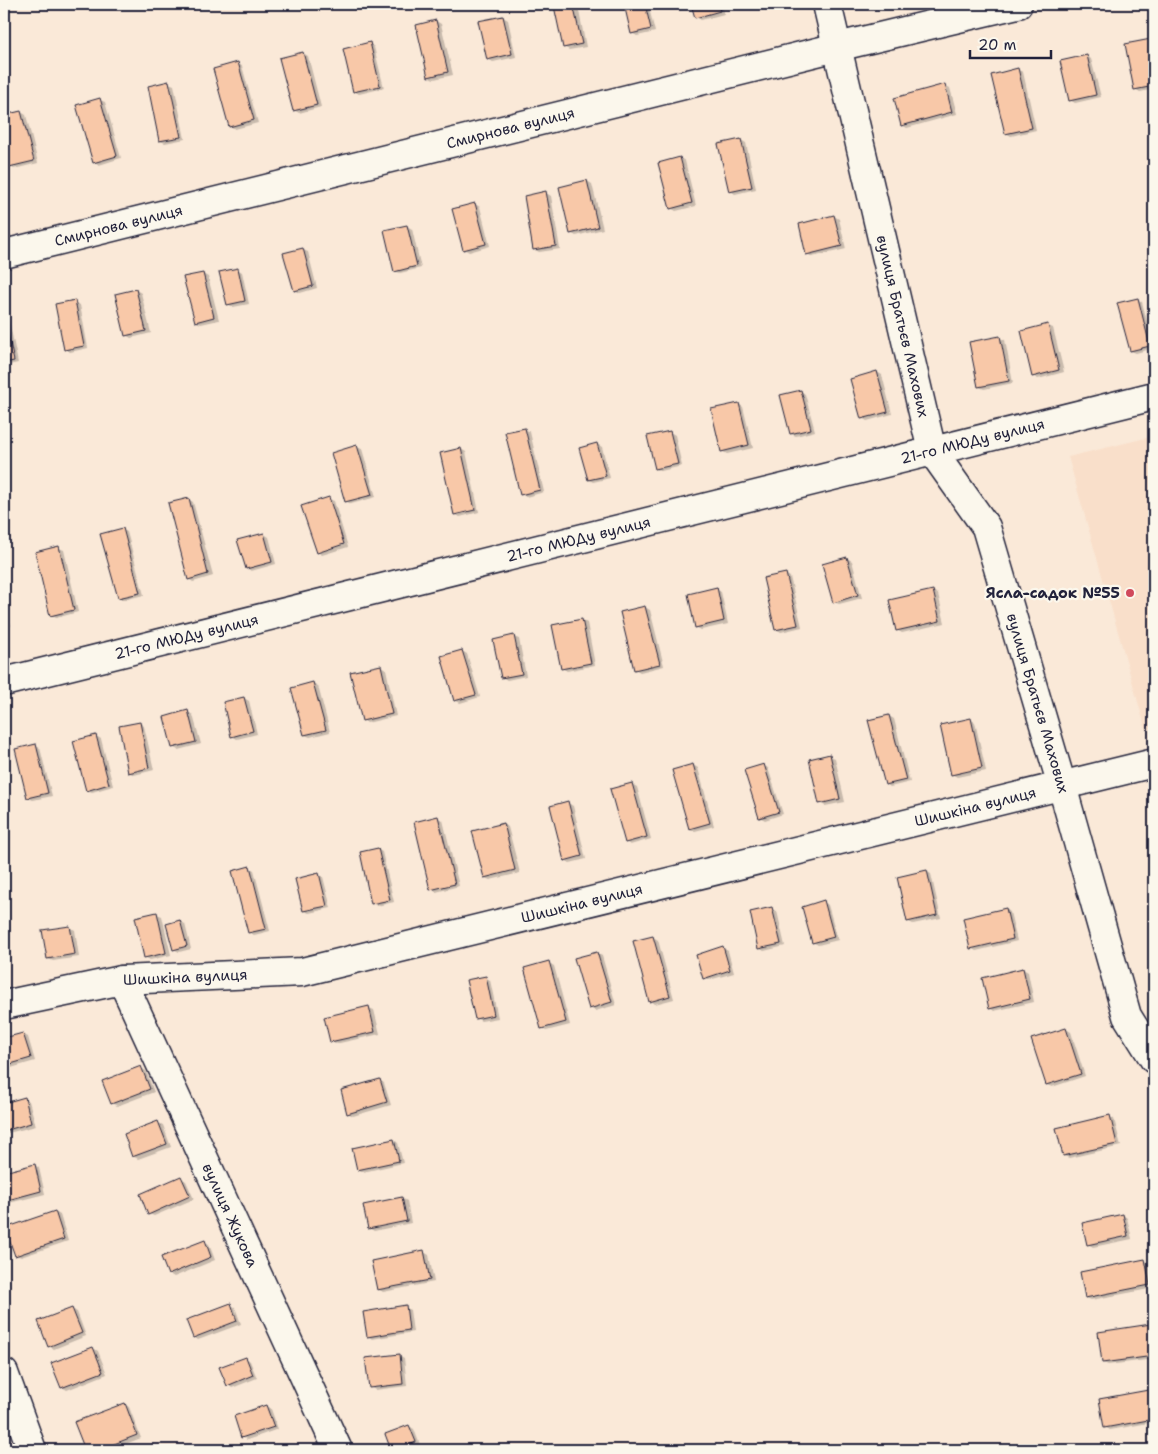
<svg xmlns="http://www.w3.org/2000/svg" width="1158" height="1454" viewBox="0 0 1158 1454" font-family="'Shantell Sans',sans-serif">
	<rect width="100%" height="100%" fill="#fae9d8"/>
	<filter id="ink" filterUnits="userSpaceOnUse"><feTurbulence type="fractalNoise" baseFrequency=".02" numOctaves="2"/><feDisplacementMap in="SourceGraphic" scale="10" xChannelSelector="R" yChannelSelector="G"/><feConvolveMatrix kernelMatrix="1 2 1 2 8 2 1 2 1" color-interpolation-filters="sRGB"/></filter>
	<g filter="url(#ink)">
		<path fill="#f9dfca" d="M1154 436V728L1146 730 1068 457Z"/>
		<path fill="#0003" d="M569 4H574L578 6 586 47 569 50 564 47 555 7Z
			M625 4H648L655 32 637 36 632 33Z
			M693 4H722L724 14 701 20 696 17Z
			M503 17 508 20 516 57 493 62 488 59Z
			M436 21 441 24 453 75 434 79 429 77Z
			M1151 40 1154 42V89L1140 92 1135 89Z
			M370 44 374 47 384 88 359 94 354 91Z
			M303 53 308 56 321 107 299 113 294 110Z
			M1087 56 1091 59 1101 97 1075 103 1070 100Z
			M238 64 242 66 258 123 235 129 230 126Z
			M1018 70 1023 72 1036 130 1011 136 1006 133Z
			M169 83 174 85 185 139 165 143 160 141Z
			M945 85 950 88 957 114 907 128 902 125Z
			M100 100 105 102 121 158 99 165 94 162Z
			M21 112 26 115 38 163 14 169 10 166 4 143V116Z
			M741 140 746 143 756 189 735 194 731 191Z
			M680 158 685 161 696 206 676 211 671 208Z
			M587 181 592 184 603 229 576 236 571 233Z
			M546 193 551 196 560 249 539 252 535 250Z
			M475 204 480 207 490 246 469 252 464 249Z
			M834 216 839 219 846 249 812 257 808 254Z
			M407 226 412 229 421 268 400 273 395 271Z
			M303 250 308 252 317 288 300 293 295 290Z
			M237 269 242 272 249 304 233 307 228 304Z
			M203 274 208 277 219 320 201 324 196 322Z
			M136 290 141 293 151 333 131 338 126 335Z
			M1137 299 1142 302 1154 348 1136 353 1131 351Z
			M75 302 80 305 88 348 70 352 65 349Z
			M4 317 9 320 18 363 4 366Z
			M1048 326 1053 328 1064 372 1038 379 1033 376Z
			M1000 338 1005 340 1013 383 984 389 979 387Z
			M877 372 882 375 892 414 867 421 862 418Z
			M801 391 805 394 815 431 796 436 791 434 781 396Z
			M739 404 743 407 753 448 727 454 722 451Z
			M525 429 530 432 544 492 526 497 521 494Z
			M670 432 675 435 682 466 661 471 656 468Z
			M597 444 602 447 610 478 593 482 589 480Z
			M357 447 362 449 376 497 351 504 346 501Z
			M461 449 466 452 479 512 460 517 455 514Z
			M188 499 193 502 213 576 193 582 189 579Z
			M329 499 334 501 348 547 322 555 318 552Z
			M123 530 127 532 144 595 123 600 119 598Z
			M264 534 269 537 276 564 251 571 247 568Z
			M59 548 64 550 78 612 56 618 51 615Z
			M847 558 852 561 862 598 839 604 834 602Z
			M785 574 790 577 802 627 781 632 776 629Z
			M716 589 721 592 728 624 701 630 696 627Z
			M933 591 938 594 945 623 902 633 897 630Z
			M4 595 11 626 4 628Z
			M645 607 650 610 664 666 640 672 635 669Z
			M582 620 587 623 595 665 567 671 562 668Z
			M514 637 519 639 526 676 507 680 502 677Z
			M462 651 467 654 480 697 460 703 455 700Z
			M381 666 386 669 396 716 367 723 363 720Z
			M313 683 318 686 330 732 310 737 305 735Z
			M244 698 249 701 257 734 237 739 232 736Z
			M188 712 193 715 201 744 178 750 173 747Z
			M889 716 894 719 910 782 890 787 886 784Z
			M970 719 975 722 986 771 957 777 952 774Z
			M140 723 144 726 154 770 134 775 129 772Z
			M96 736 101 739 113 786 92 792 87 790Z
			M36 746 40 748 52 796 33 800 28 798Z
			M830 756 835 758 845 802 825 806 820 803Z
			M693 765 698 768 714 826 695 831 690 829Z
			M763 765 768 768 783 814 765 820 760 817Z
			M632 784 637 787 651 839 630 845 626 842Z
			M568 803 573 806 586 859 570 863 565 860Z
			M438 818 443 820 459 886 436 892 431 889Z
			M504 824 508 827 520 873 490 880 485 878Z
			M377 849 382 852 394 902 377 906 372 903Z
			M250 868 254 870 270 931 254 935 249 932Z
			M926 871 931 874 941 918 913 924 909 922Z
			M318 874 323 877 331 908 309 913 304 911Z
			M824 902 828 905 838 940 818 945 813 942Z
			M772 909 777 911 785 946 764 951 759 948Z
			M1006 909 1010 912 1017 941 976 951 971 948Z
			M157 914 162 916 171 955 150 960 145 957Z
			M180 921 185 924 191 949 179 952 174 949Z
			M70 927 75 930 79 957 53 961 48 959Z
			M653 937 658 940 674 999 655 1004 651 1001Z
			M723 948 728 951 734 973 709 980 704 978Z
			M597 953 602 956 616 1005 595 1011 590 1008Z
			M549 963 554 966 570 1025 546 1031 542 1028Z
			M1023 969 1028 972 1034 1002 994 1011 990 1008Z
			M485 977 490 980 498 1018 481 1021 476 1018Z
			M369 1008 374 1010 380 1034 335 1044 331 1041Z
			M1066 1029 1071 1032 1085 1076 1052 1087 1047 1085Z
			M23 1034 28 1037 35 1061 4 1070V1040Z
			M141 1068 146 1071 154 1092 117 1106 112 1103Z
			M379 1080 384 1083 391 1105 353 1116 348 1113Z
			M24 1099 29 1101 36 1126 4 1134V1104Z
			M1110 1117 1114 1119 1121 1146 1069 1158 1064 1156Z
			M158 1123 163 1125 171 1147 138 1159 133 1156Z
			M394 1140 398 1143 403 1163 363 1172 358 1169Z
			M35 1165 39 1168 45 1194 9 1203 4 1200V1173Z
			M181 1178 186 1181 194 1199 154 1216 149 1214Z
			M402 1198 407 1201 411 1223 374 1231 369 1228Z
			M55 1212 60 1215 68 1241 21 1257 16 1255Z
			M1123 1215 1127 1218 1132 1239 1093 1247 1088 1244Z
			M205 1242 209 1244 215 1260 174 1277 169 1274Z
			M424 1252 429 1255 434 1282 383 1292 378 1289Z
			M1145 1261 1150 1263 1154 1288 1091 1300 1086 1298Z
			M230 1305 235 1307 241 1324 198 1340 194 1337Z
			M405 1307 410 1310 413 1332 372 1339 368 1336Z
			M72 1309 77 1312 86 1336 54 1349 49 1346Z
			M1151 1325 1154 1327V1359L1108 1365 1103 1363 1099 1333Z
			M93 1348 98 1351 107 1374 67 1390 62 1387Z
			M399 1355 404 1358 407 1386 375 1390 370 1387Z
			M246 1358 250 1361 257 1378 232 1388 228 1385Z
			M1154 1391V1422L1110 1430 1105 1427 1101 1400Z
			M124 1404 129 1407 141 1438 110 1450H86L76 1423Z
			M266 1406 271 1409 278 1429 247 1440 243 1437Z
			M409 1426 414 1429 420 1445 407 1450H393L387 1435Z"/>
		<path fill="#f8c8a8" stroke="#22223b" d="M563 4H573L582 44 563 48 554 6Z
			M624 4H645L651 29 631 34Z
			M691 4H718L720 11 695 18Z
			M503 16 512 54 487 60 478 21Z
			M436 20 448 72 428 77 416 25Z
			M1151 39 1154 56V86L1134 90 1125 44Z
			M370 42 380 86 353 92 343 49Z
			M303 52 317 105 293 111 279 58Z
			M1087 55 1096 95 1069 101 1060 61Z
			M238 62 254 120 229 127 213 69Z
			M1018 68 1032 128 1005 134 991 75Z
			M169 81 181 137 159 141 148 86Z
			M945 84 952 112 901 126 894 98Z
			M100 98 117 156 93 163 76 105Z
			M21 111 34 161 9 167 4 148V115Z
			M741 139 752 187 729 192 718 144Z
			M680 157 692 203 670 209 658 163Z
			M587 180 598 227 570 234 559 187Z
			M546 191 556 246 533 250 524 196Z
			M475 203 486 244 463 250 452 209Z
			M834 215 842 246 806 255 799 224Z
			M407 225 417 266 394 272 384 230Z
			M303 248 313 286 294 291 283 253Z
			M238 268 245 301 227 305 219 272Z
			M203 273 214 317 195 322 183 277Z
			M136 289 146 331 125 336 115 294Z
			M1138 298 1150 346 1130 351 1117 303Z
			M75 300 84 346 64 350 55 304Z
			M4 316 14 361 4 363Z
			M1048 324 1059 370 1032 377 1021 331Z
			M1000 336 1009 381 978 387 969 342Z
			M877 371 888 412 861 419 850 379Z
			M801 390 811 429 790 434 780 395Z
			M739 403 749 445 721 452 711 409Z
			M525 428 540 490 520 495 505 432Z
			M670 431 678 464 655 469 647 436Z
			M597 443 606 476 588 480 579 448Z
			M357 445 372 495 345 502 331 453Z
			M461 448 475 510 454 515 440 453Z
			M329 497 344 544 317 553 301 506Z
			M189 498 208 574 188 580 168 503Z
			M123 528 140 593 118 598 100 534Z
			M264 533 272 562 246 569 237 540Z
			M59 546 74 610 50 616 35 552Z
			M847 557 858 595 833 603 822 564Z
			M786 573 798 625 775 630 763 578Z
			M717 587 724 621 695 628 688 594Z
			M933 590 940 621 896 631 889 600Z
			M645 606 660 664 634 670 620 612Z
			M582 619 591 663 561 669 552 625Z
			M514 635 522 674 501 678 493 640Z
			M462 650 476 695 454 701 441 656Z
			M381 665 392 714 362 721 350 672Z
			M313 682 326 730 304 735 291 688Z
			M244 697 253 731 231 737 223 702Z
			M188 710 196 742 172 748 164 717Z
			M889 715 906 780 885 785 868 720Z
			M971 718 982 768 951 775 940 725Z
			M140 722 149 768 128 773 119 726Z
			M96 735 109 784 86 791 73 741Z
			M36 744 48 793 27 798 15 749Z
			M830 754 840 799 819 804 809 759Z
			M693 764 710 823 689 829 672 770Z
			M764 764 779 812 759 818 744 770Z
			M632 783 647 837 625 843 610 789Z
			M568 801 582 856 564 861 550 806Z
			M438 816 455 884 430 890 414 822Z
			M504 823 515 870 484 878 472 831Z
			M378 848 390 900 371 904 360 852Z
			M250 866 266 929 248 933 232 871Z
			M927 870 937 915 907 922 897 877Z
			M319 873 327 906 303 911 295 879Z
			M824 900 834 937 812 943 802 907Z
			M772 907 781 944 758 949 750 912Z
			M1006 908 1013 939 970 949 963 918Z
			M157 912 166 953 144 958 135 917Z
			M180 920 187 946 173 950 166 924Z
			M70 926 75 954 47 959 42 930Z
			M653 936 670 996 649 1002 633 941Z
			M723 946 730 970 703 979 696 955Z
			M597 952 612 1002 589 1009 574 958Z
			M549 961 566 1022 541 1029 524 968Z
			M1023 968 1030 999 989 1009 982 978Z
			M486 976 494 1015 475 1019 466 980Z
			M369 1006 375 1032 330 1042 324 1017Z
			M1066 1028 1081 1074 1046 1085 1031 1039Z
			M23 1033 31 1058 4 1066V1038Z
			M141 1066 150 1089 111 1104 102 1081Z
			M380 1079 387 1102 347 1114 341 1090Z
			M25 1097 31 1123 4 1131V1103Z
			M1110 1115 1117 1144 1063 1156 1056 1128Z
			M158 1121 167 1144 132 1157 124 1134Z
			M394 1139 399 1161 357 1170 352 1148Z
			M35 1164 41 1191 4 1201V1172Z
			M181 1176 190 1196 148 1215 140 1194Z
			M402 1197 407 1221 368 1229 363 1205Z
			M55 1211 64 1239 15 1256 5 1228Z
			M1123 1214 1128 1236 1087 1245 1082 1223Z
			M205 1240 211 1257 168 1275 161 1257Z
			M424 1250 430 1280 377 1290 371 1261Z
			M1145 1259 1150 1285 1085 1298 1080 1272Z
			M231 1303 237 1321 193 1338 186 1320Z
			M406 1305 409 1330 367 1337 363 1312Z
			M72 1308 82 1333 48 1347 38 1321Z
			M1151 1324 1154 1344V1356L1102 1363 1098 1332Z
			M93 1347 103 1372 61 1388 51 1363Z
			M400 1354 403 1384 369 1388 365 1358Z
			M246 1357 253 1375 227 1386 219 1367Z
			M1154 1389V1419L1104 1428 1099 1399Z
			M125 1403 137 1435 99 1450H85L74 1422Z
			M266 1405 274 1427 241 1438 234 1416Z
			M409 1425 416 1442 396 1450H391L385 1434Z"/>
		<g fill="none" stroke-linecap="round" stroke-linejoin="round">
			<g stroke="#22223b" stroke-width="31">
				<g id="minor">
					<path id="s1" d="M827 4 932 451 986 527 1062 786 1127 1016 1154 1059"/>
					<path id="s2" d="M4 254 837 47 1018 4"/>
					<path id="s3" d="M4 682 1154 396"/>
					<path id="s4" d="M122 980 338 1450"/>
					<path id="s5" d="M4 1005 122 980 302 972 1154 763"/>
					<path d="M4 1373 32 1450"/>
				</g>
			</g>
			<use href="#minor" stroke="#fbf7ec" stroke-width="28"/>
		</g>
	</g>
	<circle fill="#d1495b" stroke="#fbf7ec" stroke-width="2" cx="1130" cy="593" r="5"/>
	<g text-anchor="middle" stroke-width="4.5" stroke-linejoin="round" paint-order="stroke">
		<g font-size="15" fill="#22223b" stroke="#fbf7ec">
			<text dy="5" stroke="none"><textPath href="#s2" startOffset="522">Смирнова вулиця</textPath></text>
			<text dy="5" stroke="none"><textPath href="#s2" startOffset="118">Смирнова вулиця</textPath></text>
			<text dy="5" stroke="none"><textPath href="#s1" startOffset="331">вулиця Братьєв Махових</textPath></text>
			<text dy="5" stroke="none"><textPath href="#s3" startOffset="998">21-го МЮДу вулиця</textPath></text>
			<text dy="5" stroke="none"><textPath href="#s3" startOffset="592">21-го МЮДу вулиця</textPath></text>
			<text dy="5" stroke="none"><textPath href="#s3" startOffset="188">21-го МЮДу вулиця</textPath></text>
			<text dy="5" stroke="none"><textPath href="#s1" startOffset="736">вулиця Братьєв Махових</textPath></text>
			<text dy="5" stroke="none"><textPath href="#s5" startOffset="994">Шишкіна вулиця</textPath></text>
			<text dy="5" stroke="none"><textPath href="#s5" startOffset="589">Шишкіна вулиця</textPath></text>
			<text dy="5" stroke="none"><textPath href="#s5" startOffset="184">Шишкіна вулиця</textPath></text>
			<text dy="5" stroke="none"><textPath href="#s4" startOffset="259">вулиця Жукова</textPath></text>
		</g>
		<g font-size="15" font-weight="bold" fill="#22223b" stroke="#fbf7ec" text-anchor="end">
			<text x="1120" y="598">Ясла-садок №55</text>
		</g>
	</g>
	<rect width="1158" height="1454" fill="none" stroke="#fbf7ec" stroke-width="20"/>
	<rect x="10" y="10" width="1138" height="1434" fill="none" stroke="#22223b" stroke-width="2" filter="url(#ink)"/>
	<path d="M970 50v8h81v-8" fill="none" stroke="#22223b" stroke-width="2.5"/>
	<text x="978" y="50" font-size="15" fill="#22223b" stroke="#fbf7ec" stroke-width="4" paint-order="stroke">20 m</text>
</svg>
